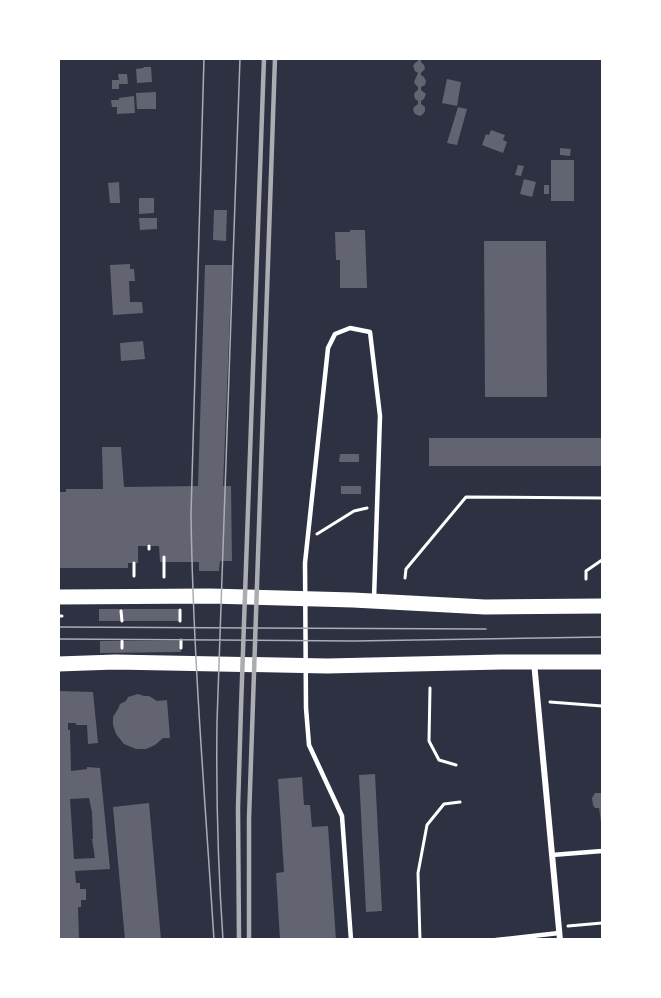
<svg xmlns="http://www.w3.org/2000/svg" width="661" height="998" viewBox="0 0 661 998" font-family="'DM Sans',sans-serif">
	<rect width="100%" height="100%" fill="#2d3142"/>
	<path fill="#626471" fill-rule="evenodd" d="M418 58H421V62L424 65 425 69 421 73V75L424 77 426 81 425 85 421 87V90L426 94 424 99 421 101V104L425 107V111L423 114 420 116 415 114 413 110 414 107 418 104V101L415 99 414 95 415 92 418 90V87L415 84 414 82 418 73 415 71 413 66 415 63 418 61Z
		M143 67H151L152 82 137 83 136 69 144 68Z
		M118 74H127L128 84H119V89H112V80H119Z
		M447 79 461 82 457 106 442 103Z
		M156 92V109H137L136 93Z
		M134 96 135 113 117 114V107H112L111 100H119V98Z
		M458 107 467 109 457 145 447 143Z
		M491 130 505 135 503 140 507 142 503 153 482 145 486 134 489 135Z
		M560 148 571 149 570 156 560 155Z
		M551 160H574V201H551Z
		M518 165 524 166 521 176 515 175Z
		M524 179 536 182 532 197 520 194Z
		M119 182 120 203H110L108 183Z
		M544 185H549V194H544Z
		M139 198H154V213L139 214Z
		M214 210H227L226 241 213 240Z
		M139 218H157V229L140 230Z
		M350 230H365L367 288H340V260H336L335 232H350Z
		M484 241H546L547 397H485Z
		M130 264V269H134L135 281H129L130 302H142L143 313 113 315 110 265Z
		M205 265H232L223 486H231L232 561H220L219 571H199V562H160L159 546H138V563H128V568H58V492H66V489H103L102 447H121L124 487 198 486Z
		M143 341 145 359 121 361 120 343Z
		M429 438H602V466H429Z
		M340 454H359V462H339Z
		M341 486H361V494H341Z
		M99 609H179V621H99Z
		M100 641H180L181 652 100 653Z
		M58 691 93 692 98 743 88 744 87 725H76V723H68V730H70L71 771 87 769V767L100 768 110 869 75 871 76 883H80V889H86V900H81V907H78L79 940H58ZM89 798 92 812 93 839H92L95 858 74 859 70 799Z
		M138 694 144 696H149L157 701 167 700 170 738H163L155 745 146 749H136L124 744 116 734 113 725V717L118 709 120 704 126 701 128 697Z
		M375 774 382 911 366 912 359 775Z
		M302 777 304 805H310L312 827 328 826 336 940H280L276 873 284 872 278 779Z
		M595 793H602V822H601L599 808H595L593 805 592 798Z
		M149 803 161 940H125L113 807Z"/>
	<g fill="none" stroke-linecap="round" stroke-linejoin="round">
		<path stroke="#fff" stroke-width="3" d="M317 534 354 511 367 508
			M149 546V549
			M164 557V577
			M134 563V576
			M405 578 406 569 466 497 602 498
			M586 579V571L602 560
			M180 610V621
			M121 611 122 621
			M58 616H62
			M181 640V648
			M122 641V648
			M430 688 429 741 439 760 456 765
			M550 702 602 706
			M568 926 602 923
			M420 940 418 873 427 825 444 804 460 802"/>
		<path stroke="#fff" stroke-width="4.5" d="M552 855 602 851
			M351 940 342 816 309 745 306 708 305 563 328 348 335 334 350 328 370 332 380 416 374 599
			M496 940 559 933"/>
		<path stroke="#fff" stroke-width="6" d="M534 662 560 940"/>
		<path stroke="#fff" stroke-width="15" d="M58 597 210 596 353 600 485 607 602 606
			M58 664 115 662 327 666 501 662H602"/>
		<path stroke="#abadb3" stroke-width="1.5" d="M204 58 191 514C193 656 205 798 214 940
			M58 627 486 629
			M58 639 354 641 602 637
			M223 940C218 867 216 795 217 722L240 58"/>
		<path stroke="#abadb3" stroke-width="4.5" d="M239 940 238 808 241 708 264 58
			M249 940V819L275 58"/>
	</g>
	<rect width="661" height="998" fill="none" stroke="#ffffff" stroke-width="120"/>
</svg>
